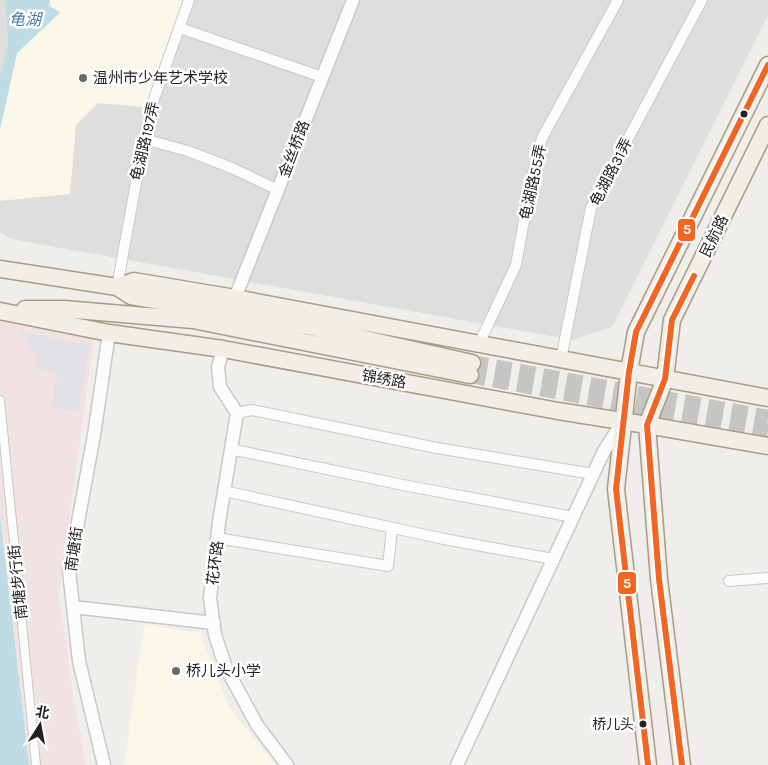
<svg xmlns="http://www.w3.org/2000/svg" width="768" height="765" viewBox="0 0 768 765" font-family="Karla,'Noto Sans SC',sans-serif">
	<rect width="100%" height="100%" fill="#f0eeeb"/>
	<path fill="#dfdedc" d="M0 0H5L8 43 0 76Z
		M50 0H768V15L612 327 573 340 11 239 0 232V129L17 53 60 12Z"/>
	<path fill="#f1e3e1" d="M0 320 30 323 94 338 59 594 73 693 86 765H29L0 515Z"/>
	<path fill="#f8f7e8" d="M50 0H183L145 107 98 103 76 125 70 194 0 201V129L17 53 60 13 49 6Z
		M144 624 200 633 230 709 276 765H124Z"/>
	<path fill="#e2e1e5" d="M19 331 90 345 78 412 51 406 58 374 35 369 37 357Z"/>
	<path fill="#bfdbe3" d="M5 0H50L49 6 60 12 17 53 0 129V76L8 43Z
		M0 515 26 739 29 765H0Z"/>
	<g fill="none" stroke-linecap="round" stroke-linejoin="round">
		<path stroke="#c7c5c3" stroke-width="16" stroke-dasharray="16 8" stroke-linecap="butt" d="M472 363 768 418
			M470 375 768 431"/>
		<g stroke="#c9c8c7" stroke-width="10">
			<path id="pedestrian" d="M0 400 36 765"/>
		</g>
		<g stroke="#c9c8c7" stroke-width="12">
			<path id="minor" d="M180 28 322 77
				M144 139 188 151 232 168 278 190
				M117 287 144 139 154 99 189 0
				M479 344 516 265 531 182 542 138 618 0
				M561 359 591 208 702 0
				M237 413 252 410 437 448 593 474
				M230 449 403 485 573 517
				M224 491 444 539 553 559
				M217 538 388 566 392 528
				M729 581 768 578"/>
		</g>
		<g stroke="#c9c8c7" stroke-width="15">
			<path id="tertiary" d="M235 298 353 0
				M223 349 218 367 220 387 237 413 219 522 210 598 215 635 226 668 257 725 287 765
				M73 607 214 623
				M104 765 79 661 69 571 94 435 109 333
				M457 765 604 451 623 421"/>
		</g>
		<g stroke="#a79c86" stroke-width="19">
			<path id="primary" d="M0 269 117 287 134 281 235 298 768 398
				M117 287 131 296 307 326 472 363
				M25 309H64L193 320 470 375
				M0 311 109 333 223 349 558 411 647 425 768 446
				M648 765 616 489 629 372 636 332 768 65
				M682 765 659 579 647 425 665 379 672 320 768 125"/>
		</g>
		<use href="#pedestrian" stroke="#fdfcfc" stroke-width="8"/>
		<use href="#minor" stroke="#fdfcfc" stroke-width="10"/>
		<use href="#tertiary" stroke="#fdfcfc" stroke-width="12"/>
		<use href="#primary" stroke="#f3ede7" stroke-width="16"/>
		<g stroke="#fff" stroke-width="10">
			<path id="bus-1" d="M648 765 616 489 629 372 636 332 768 65
				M682 765 659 579 647 425 665 379 672 320 694 276"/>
		</g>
		<use href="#bus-1" stroke="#f26522" stroke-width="6"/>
	</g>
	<g fill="#6a6968" stroke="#fff" stroke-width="2">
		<circle cx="83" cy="78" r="5"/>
		<circle cx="176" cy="671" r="5"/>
	</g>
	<g fill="#222" stroke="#fff" stroke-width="2">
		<circle cx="744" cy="114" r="4.5"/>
		<circle cx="643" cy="724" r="4.5"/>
	</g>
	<g text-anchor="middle" stroke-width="5" stroke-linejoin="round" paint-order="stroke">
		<g font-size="14" fill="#222" stroke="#fff" text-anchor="end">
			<text x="634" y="729">桥儿头</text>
		</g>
		<g font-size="15" fill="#222" stroke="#fff" text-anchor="start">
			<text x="93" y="83">温州市少年艺术学校</text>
			<text x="186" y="676">桥儿头小学</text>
		</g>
		<g font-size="15" fill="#222" stroke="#fff">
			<text transform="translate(145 141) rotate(-77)" y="5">龟湖路197弄</text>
			<text transform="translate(294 149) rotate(-69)" y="5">金丝桥路</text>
			<text transform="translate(611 172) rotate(-63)" y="5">龟湖路31弄</text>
			<text transform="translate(533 182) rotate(-78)" y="5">龟湖路55弄</text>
			<text transform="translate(714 236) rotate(-64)" y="5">民航路</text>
			<text transform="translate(384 379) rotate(10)" y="5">锦绣路</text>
			<text transform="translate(74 549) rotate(-82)" y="5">南塘街</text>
			<text transform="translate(215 563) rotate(-83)" y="5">花环路</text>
			<text transform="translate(18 582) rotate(-96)" y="5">南塘步行街</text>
		</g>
		<g font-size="16" font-style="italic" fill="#4a7aab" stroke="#fff">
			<text x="25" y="25">龟湖</text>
		</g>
	</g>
	<g stroke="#fff" stroke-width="2">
		<rect x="677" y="218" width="19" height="24" rx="5" fill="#f26522"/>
		<rect x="617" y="571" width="20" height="24" rx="5" fill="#f26522"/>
	</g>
	<g font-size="14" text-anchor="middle" font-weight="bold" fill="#fff">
		<text x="687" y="234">5</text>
		<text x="627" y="588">5</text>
	</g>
	<g transform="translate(40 725) rotate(11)" stroke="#ffffff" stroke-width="4" paint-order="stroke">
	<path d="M0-4L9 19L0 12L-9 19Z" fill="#222222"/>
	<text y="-8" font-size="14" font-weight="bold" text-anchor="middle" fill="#222222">北</text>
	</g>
</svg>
